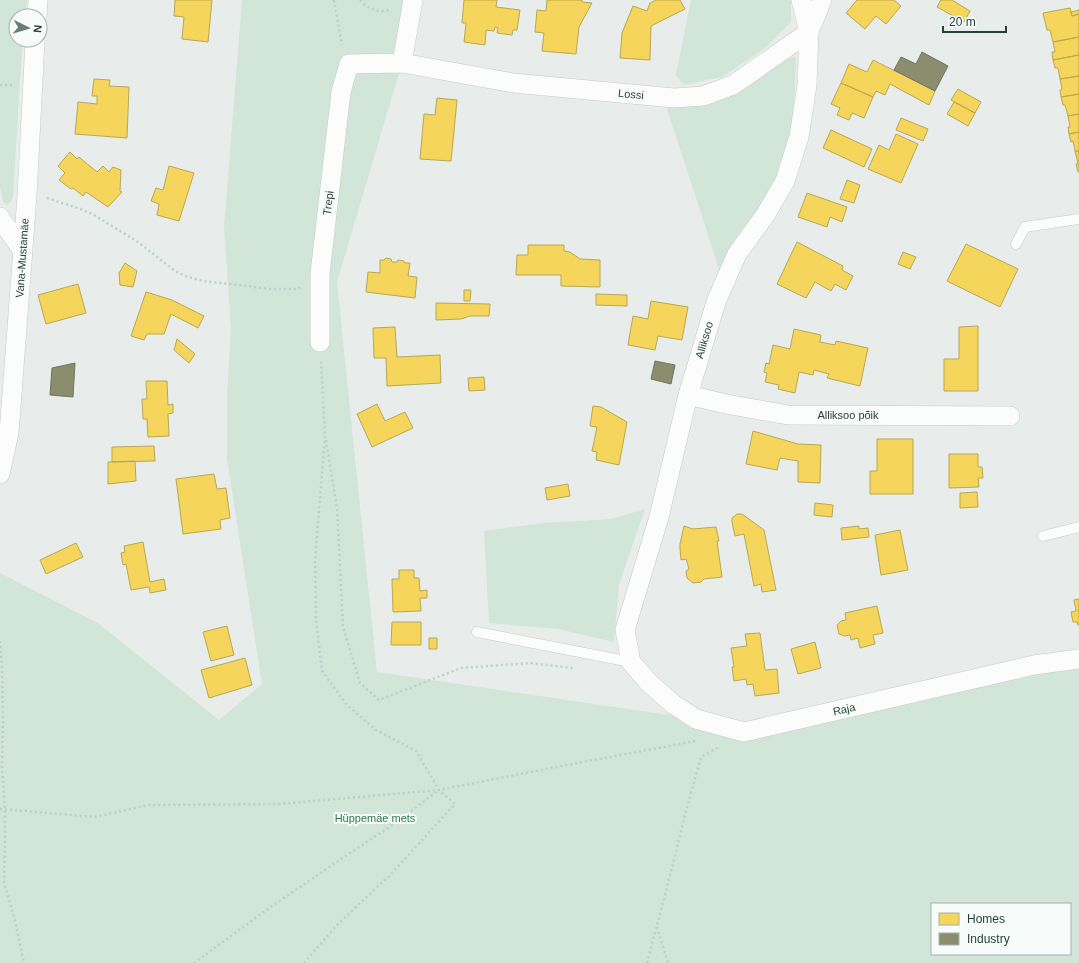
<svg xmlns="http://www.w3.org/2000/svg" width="1079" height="963" viewBox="0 0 1079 963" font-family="Arial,sans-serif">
	<rect width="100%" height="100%" fill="#e8edeb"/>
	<path fill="#d1e6d8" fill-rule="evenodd" d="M0 0H27L25 16H16V40H23L20 80 13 198 8 205 3 202 0 187Z
		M242 0H413L402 63 337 282 377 672 696 719 744 732 1079 659V963H0V573L98 623 219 720 262 684 227 459V395L231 328 224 227ZM932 904H1070V954H932Z
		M691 0H791V22L764 49 722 77 683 85 676 75Z
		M796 56 795 88 791 137 769 197 739 234 720 272 666 106Z
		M645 509 619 584 614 642 558 629 489 623 484 531 543 523 611 519Z"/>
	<path fill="#f6d55c" stroke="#b7a952" d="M175 0H212L208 42 182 39 184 17 174 16Z
		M464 0H497L496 7 520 10 517 30H513L512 35 497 33 498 28 495 27 494 31 486 30 485 45 464 42 466 23H462Z
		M547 0H582V2L592 3 579 27 576 54 542 51 544 33 535 32 537 10 546 11Z
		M656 0H680L685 9 651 26 650 60 620 58 622 33 633 6 647 11 650 3Z
		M857 0H894L901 6 886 24 876 16 865 29 846 13Z
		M941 0H952L970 11 964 22 937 7Z
		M1070 8 1072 16 1079 14V37L1053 42 1050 30H1047L1043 13Z
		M1079 10V14L1072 16 1071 12Z
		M1079 37V55L1053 60 1052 52H1055L1053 42Z
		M1079 55V76L1060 79 1058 68H1055L1053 60Z
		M873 60 935 91 929 105 890 84 885 95 876 91 873 97 841 83 849 64 867 72Z
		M1079 76V94L1061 97 1060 90 1062 89 1060 79Z
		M94 79 110 80 109 86 129 87 127 138 75 134 78 102 97 104V96H92Z
		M841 83 873 97 864 118 852 113 849 120 837 115 840 108 831 104Z
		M958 89 981 102 975 113 951 100Z
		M1079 94V114L1068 116 1065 105H1063L1061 97Z
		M437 98 457 100 451 161 420 159 424 114 435 115Z
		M954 102 975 113 968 126 947 114Z
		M1079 114V132L1069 134 1068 127H1070L1068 116Z
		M901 118 928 129 923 141 896 130Z
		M831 130 872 149 864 167 823 148Z
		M1079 132V151H1075L1073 141 1071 142 1069 134Z
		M896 134 918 144 901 183 868 169 879 145 889 150Z
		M1075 151H1079V172H1078L1076 164H1078Z
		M70 152 77 159 79 157 97 172 103 166 109 172 113 167 121 170 120 191 122 192 108 207 86 192 83 196 73 188 71 189 59 180 65 173 58 166Z
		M169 166 194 173 179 221 157 215 159 204 151 201 156 188 163 190Z
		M847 180 860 185 854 203 840 199Z
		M807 193 847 207 842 222 830 217 827 227 798 217Z
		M797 242 843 266 842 270 853 276 846 290 835 284 831 291 815 282 806 298 777 284Z
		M966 244 1018 269 1000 307 947 281Z
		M528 245H564V251L570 252 580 259 600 260V287L561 286V275H516L517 255H528Z
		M903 252 916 257 910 269 898 264Z
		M386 258 391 259 392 262H397L398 260 404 261 405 263H410L408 276 417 277 415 298 366 292 368 272 380 273V260H384Z
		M125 263 137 271 133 287 120 285 119 273Z
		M78 284 86 313 46 324 38 295Z
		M464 290H471L470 301H464Z
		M146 292 172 300 204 316 198 328 171 314 164 334H147L144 340 131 336Z
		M596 294 627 295V306L596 305Z
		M651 301 688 307 682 340 658 336 655 350 628 345 633 316 648 319Z
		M436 303 490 304 489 316H470L461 319 436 320Z
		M978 326V391H944V359H959V327Z
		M395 327 397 357 440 355 441 383 387 386 386 358H374L373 328Z
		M794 329 821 335 820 342 835 345 836 341 868 348 860 386 827 378 829 374 814 370 813 375 799 372 795 393 778 389 779 385 765 382 767 373 764 372 766 363 769 364 773 345 790 349Z
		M177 339 195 354 189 363 174 350Z
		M484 377 485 390 469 391 468 378Z
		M146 381H167L168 405 173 404V413L168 414 169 436 148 437 147 419H143L142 399H147Z
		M377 404 385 421 405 412 413 428 372 447 357 414Z
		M593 406 601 407 627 422 619 465 596 460 597 452 592 451 597 427 590 426Z
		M753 431 798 444 821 445 820 483 798 482V461L780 458 777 470 746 464Z
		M877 439H913V494H870V471H877Z
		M154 446 155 461 112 462V447Z
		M949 454H978V467H982L983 478H978L979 487 949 488Z
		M135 461 136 481 108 484V462Z
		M214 474 217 489 226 488 230 518 220 520 221 529 183 534 176 479Z
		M568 484 570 496 547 500 545 488Z
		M977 492 978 507 960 508V493Z
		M815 503 833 505 832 517 814 515Z
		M737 514H742L764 530 776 590 762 592 761 584 754 586 744 534 735 536 732 522V518Z
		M684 526 693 529 716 527 719 541H717L722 577 704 579 701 582 693 583 687 578 686 571 689 569 686 559 681 560 680 549V544Z
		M859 526V529L868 528 869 537 842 540 841 528Z
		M900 530 908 570 881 575 875 535Z
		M143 542 150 582 164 579 166 590 150 593 149 587 131 590 126 564 123 565 121 553 125 552 124 546Z
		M76 543 83 557 46 574 40 560Z
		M399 570H414V578H419L420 591 427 590V598H420L421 611 393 612 392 579H399Z
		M1079 599V625H1078L1077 622H1073L1071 612 1076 611 1074 600Z
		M877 606 883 633 873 635 875 644 860 648 858 638 851 640 850 635 844 636 839 634 837 625 841 621 846 620 845 613Z
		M392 622H421V645H391Z
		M227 626 234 655 211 661 203 632Z
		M760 633 765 670 777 669 779 693 755 696 753 684 747 685 746 679 734 681 732 667H734L731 648 747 646 745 634Z
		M429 638H437V649H429Z
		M815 642 821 668 798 674 791 649Z
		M245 658 252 685 209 698 201 670Z"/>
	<path fill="#8c8c6e" stroke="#6d765e" d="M922 52 948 66 935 91 894 70 901 57 916 64Z
		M655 361 675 365 671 384 651 379Z
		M75 363 73 397 50 395 52 368Z"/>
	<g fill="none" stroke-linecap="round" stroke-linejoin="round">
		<g stroke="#c5cac8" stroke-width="11">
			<path id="lane" d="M1016 244 1025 227 1079 219
				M1043 536 1079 527
				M477 632 631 662"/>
		</g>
		<g stroke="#c5cac8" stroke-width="20">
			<path id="street" d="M801 0 809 32 807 85 799 137 785 181 766 214 737 254 716 302 688 395 659 517 625 630 631 662 649 683 673 704 696 719 744 732 1034 665 1079 659
				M37 16 38 0
				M402 63 413 0
				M0 217 2 221 23 251
				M320 342V274L341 92 349 64 402 63 513 83 674 98 703 96 733 85 809 32 822 0
				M688 395 726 404 788 415 1010 416
				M0 474 9 433 27 196 35 40"/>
		</g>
		<path stroke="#c3ccca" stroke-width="2.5" stroke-dasharray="2 3" stroke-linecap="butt" d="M334 0 342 45
			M360 0C367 9 380 14 391 9
			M0 85H12
			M47 198 81 209 94 215 138 242 175 271 188 277 203 281 272 289H298L300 287
			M326 440 337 508 343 627 360 683 379 700 461 668 530 663 573 668
			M0 641 2 669 3 722 2 766 5 809V844L4 882 15 921 24 963
			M0 809 95 817 148 805 279 804 439 790 556 767 696 741
			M657 927 668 963
			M194 963 272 906 350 853 388 828 439 790
			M304 963 337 925 393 872 455 804 439 790 416 751 376 730 347 705 322 671 316 620 315 561 325 436 321 361
			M647 963 665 895 685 815 701 757 719 747"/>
		<use href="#lane" stroke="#fcfcfc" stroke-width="10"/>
		<use href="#street" stroke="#fcfcfc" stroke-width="19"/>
	</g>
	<g text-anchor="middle" stroke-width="4" stroke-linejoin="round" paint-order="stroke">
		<g font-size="11" fill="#24423a" stroke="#f7fbf9">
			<text transform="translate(631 94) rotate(5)" y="4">Lossi</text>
			<text transform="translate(328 203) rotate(-83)" y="4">Trepi</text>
			<text transform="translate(22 258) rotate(-86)" y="4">Vana-Mustamäe</text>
			<text transform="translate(704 340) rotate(-74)" y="4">Alliksoo</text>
			<text x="848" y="419">Alliksoo põik</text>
			<text transform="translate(844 709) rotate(-13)" y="4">Raja</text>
		</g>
		<g font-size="11" fill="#2d7a4b" stroke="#f7fbf9">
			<text x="375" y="822">Hüppemäe mets</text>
		</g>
	</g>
	<rect x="931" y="903" width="140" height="52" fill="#f7fbf9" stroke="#a3b1ad"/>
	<rect x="939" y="913" width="20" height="12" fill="#f6d55c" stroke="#a3b1ad"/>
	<text x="967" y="923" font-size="12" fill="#24423a">Homes</text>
	<rect x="939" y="933" width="20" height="12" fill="#8c8c6e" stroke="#a3b1ad"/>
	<text x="967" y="943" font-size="12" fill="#24423a">Industry</text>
	<g transform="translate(28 28) rotate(95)"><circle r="19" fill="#f7fbf9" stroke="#a3b1ad"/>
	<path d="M0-3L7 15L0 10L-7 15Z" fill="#697e78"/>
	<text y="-6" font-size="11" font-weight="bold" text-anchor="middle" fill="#24423a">N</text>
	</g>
	<path d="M943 26v6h63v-6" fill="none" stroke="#24423a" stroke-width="2"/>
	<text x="949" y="26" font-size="12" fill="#24423a" stroke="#f7fbf9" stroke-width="3" paint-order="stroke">20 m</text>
</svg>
